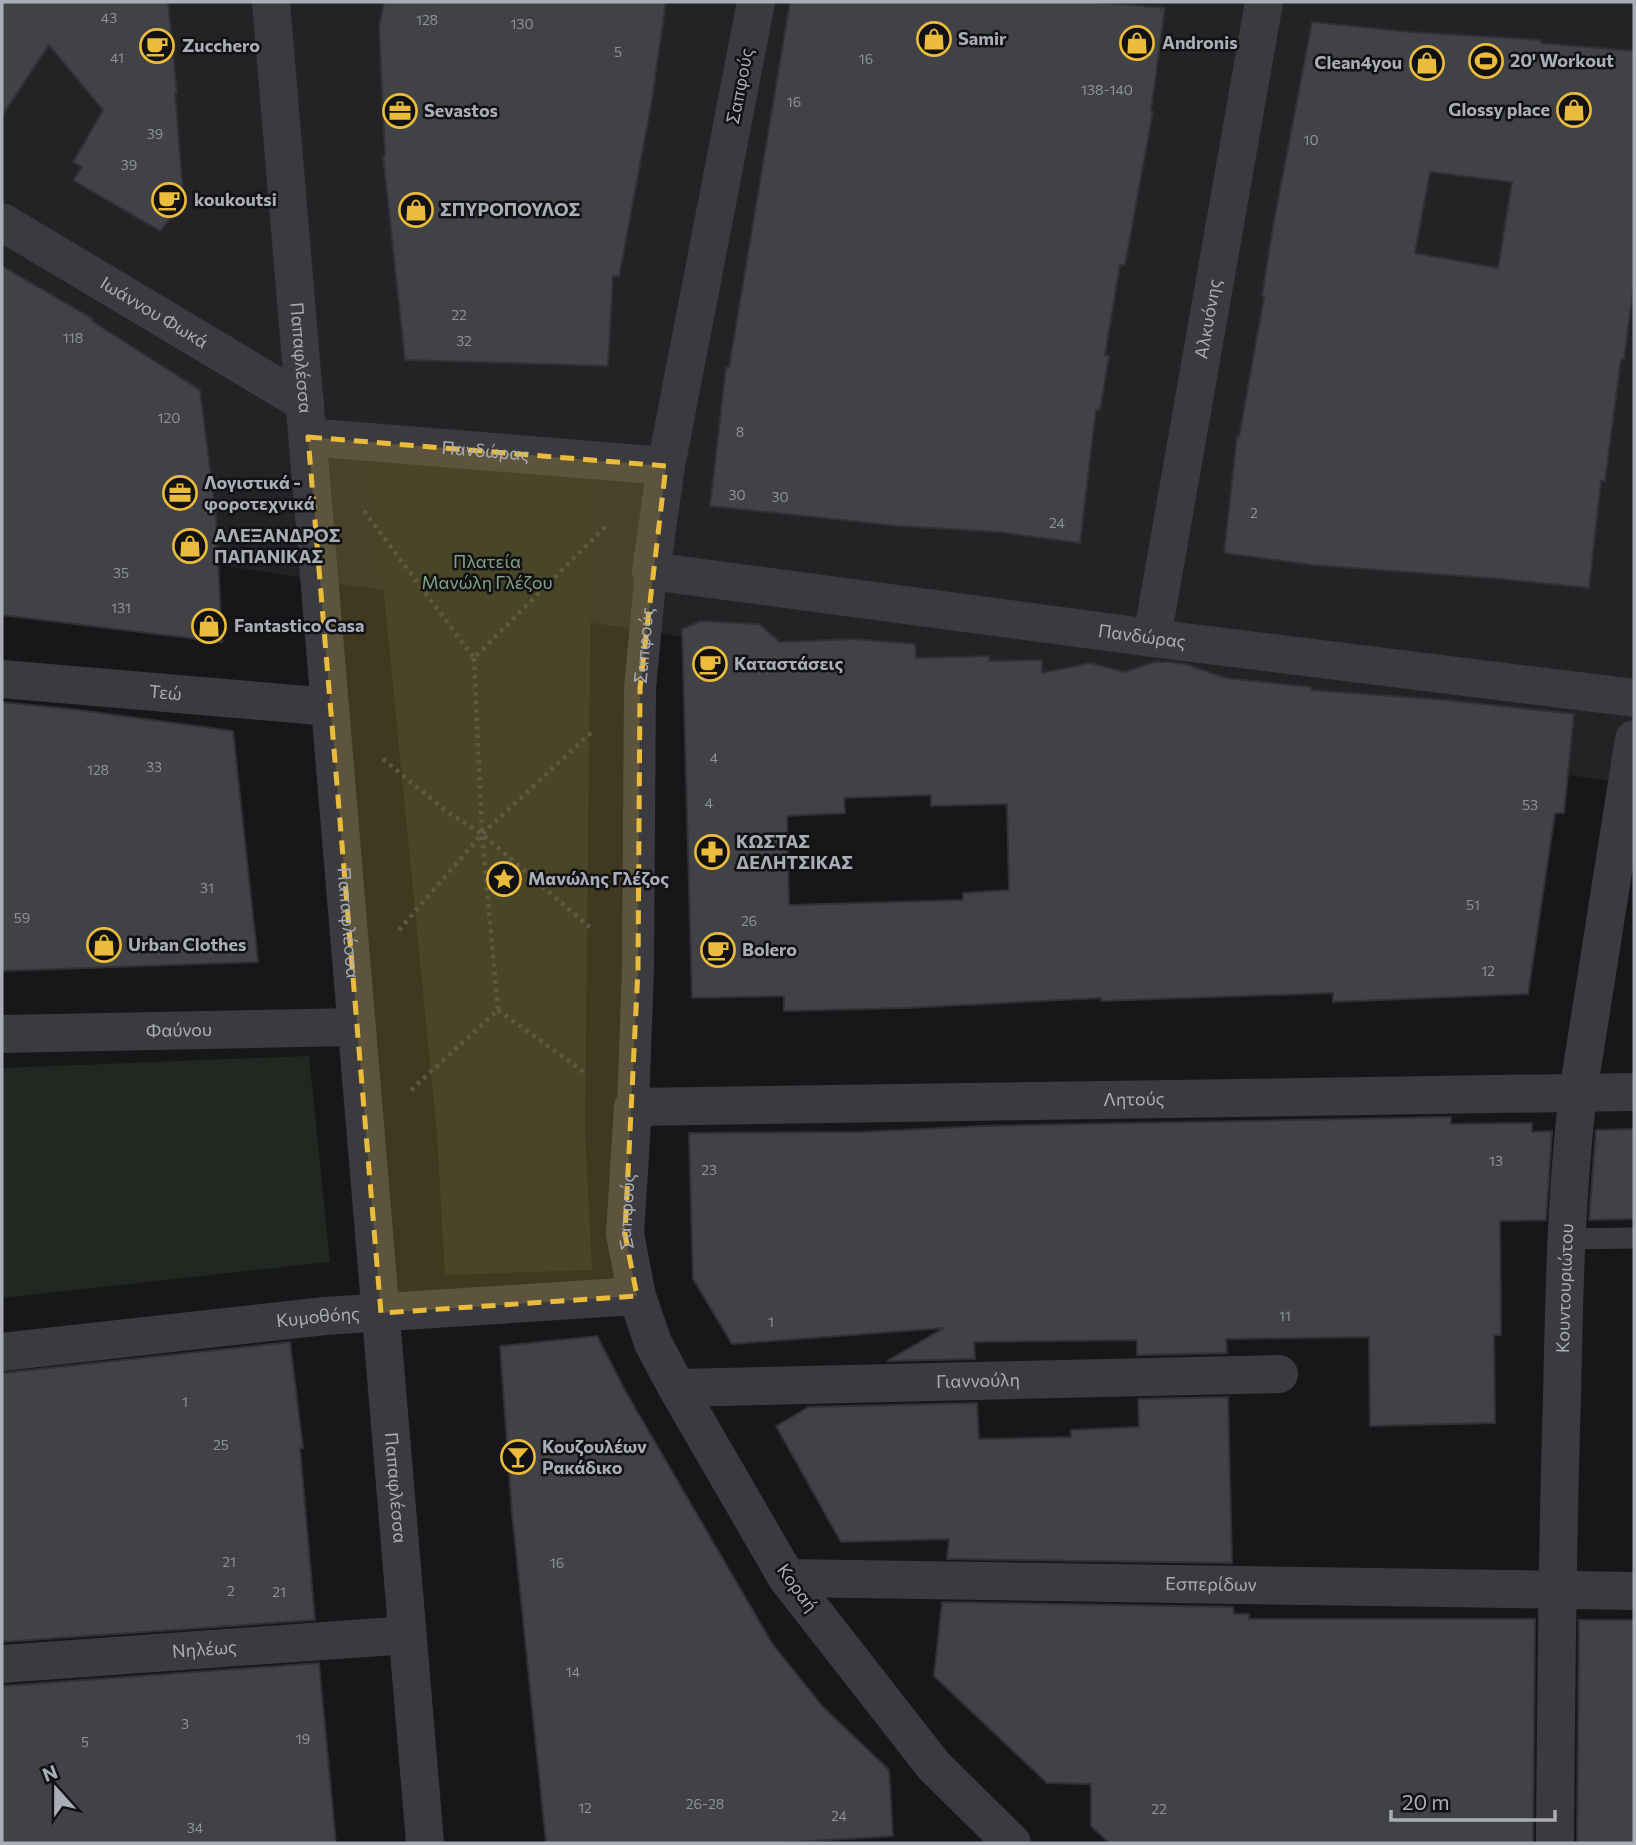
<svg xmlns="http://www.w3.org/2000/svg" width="1636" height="1845" viewBox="0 0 1636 1845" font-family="Commissioner,sans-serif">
	<rect width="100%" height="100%" fill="#171719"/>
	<path fill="#232326" d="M2 2H1634V785L2 531Z"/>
	<path fill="#212822" d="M371 462 592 472 585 1131 592 1270 445 1275 437 1134Z
		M309 1056 330 1262 2 1298V1068Z"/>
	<path fill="#414246" stroke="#313135" stroke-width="2" fill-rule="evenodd" d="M2 2H168L177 93H175L184 203 160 231 73 180 82 167 73 162 103 110 49 45 2 116Z
		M384 2H666L651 106 619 277 613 276 608 366 405 360 383 156H385L379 27Z
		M790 2H1096L1165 8 1151 111H1153L1125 265H1120L1105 355 1109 356 1100 410H1096L1080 543 998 532 898 526 710 506 726 367 729 368Z
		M1312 22 1411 32 1541 40V43L1634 51V283L1624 359H1621L1605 481H1601L1589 588 1501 579 1313 565 1224 553 1237 436 1239 437 1264 297 1262 296 1273 226ZM1430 172 1512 182 1498 268 1415 253Z
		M2 266 93 319 92 321 200 390 216 516 222 642 2 615Z
		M701 621 759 624 780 642 854 639 915 644 916 658 989 656V661L1042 660V673L1090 663 1125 672 1154 662H1170L1185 664 1226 678 1311 687V690L1445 700 1574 714 1564 813H1555L1528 994 1333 1002V993L1101 1001V998L906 1008 784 1011V996L692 998 682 629ZM931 795V806L1007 804 1009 890 963 893V900L789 905 787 816 845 813 844 798Z
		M2 702 79 710 233 731 258 962 2 971Z
		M1451 1117V1124L1532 1123V1132L1552 1131 1546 1220 1500 1221 1501 1335H1494L1495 1423 1370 1426 1369 1337 1226 1339 1227 1353 1137 1355V1340L974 1342 975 1359 887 1361 944 1328 732 1344 693 1279 689 1133 862 1132 983 1126Z
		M1634 1129V1219L1589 1220 1596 1130Z
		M597 1336 627 1394 773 1645 823 1707 889 1770 893 1836 780 1843H546L512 1513 500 1346Z
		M290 1342 303 1448H300L315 1620 2 1642V1373Z
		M1228 1397 1232 1563 947 1559 949 1539 841 1542 776 1426 809 1407 977 1403 979 1439 1071 1437V1430L1139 1427 1138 1399Z
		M942 1602 1233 1607 1234 1614H1249V1619H1535L1533 1843H1109L1091 1826V1784L1047 1783 934 1676Z
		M1579 1620H1634V1843H1577Z
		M319 1663 336 1843H2V1686Z"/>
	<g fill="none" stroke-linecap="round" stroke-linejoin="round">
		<path stroke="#3e3f44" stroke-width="4.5" stroke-dasharray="3.5 5" stroke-linecap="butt" d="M364 511 474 658 608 524
			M383 759 446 811 482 834 593 930
			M399 930 482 834 593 731
			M498 1010 588 1075
			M411 1090 498 1010 482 834 474 658"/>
		<path stroke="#3a3a3f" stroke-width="21" d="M1566 1239 1634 1238"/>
		<path stroke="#3a3a3f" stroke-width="32" id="s1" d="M633 1107 638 969 640 688 651 571"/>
		<g stroke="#3a3a3f" stroke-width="38">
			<path id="s2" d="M756 2 666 466 651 571 1152 638 1634 698"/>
			<path id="s3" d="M2 222 305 403"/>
			<path id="s4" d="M308 437 666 466"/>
			<path id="s5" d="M1152 638 1264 2"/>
			<path id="s6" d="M2 679 330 707"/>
			<path id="s7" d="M2 1034 355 1027"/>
			<path id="s8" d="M2 1352 325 1316 637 1296"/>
			<path id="s9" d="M677 1388 1279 1374"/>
			<path id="s10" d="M787 1578 1634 1591"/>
			<path id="s11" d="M2 1664 407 1635"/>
			<path id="s12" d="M1012 1843 934 1766 787 1578 677 1388 653 1343 637 1296 625 1234 633 1107 1634 1092"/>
			<path id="s13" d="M1555 1843C1556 1695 1557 1547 1562 1399 1564 1297 1566 1195 1578 1093L1634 739"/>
		</g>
		<path stroke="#3a3a3f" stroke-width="38" id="s14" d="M271 2 425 1843"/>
	</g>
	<path fill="#ebbc3c" fill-opacity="0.2" stroke="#ebbc3c" stroke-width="5" stroke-dasharray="14 9" stroke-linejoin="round" d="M308 437 666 466 640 688 638 969 625 1234 637 1296 381 1313Z"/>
	<defs>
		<g id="shop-ring" transform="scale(1.75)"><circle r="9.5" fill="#121214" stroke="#ebbc3c" stroke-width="1.5"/><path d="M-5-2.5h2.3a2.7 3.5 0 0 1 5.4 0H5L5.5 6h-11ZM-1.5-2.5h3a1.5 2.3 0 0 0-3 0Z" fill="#ebbc3c"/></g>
		<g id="cafe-ring" transform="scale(1.75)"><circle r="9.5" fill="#121214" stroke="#ebbc3c" stroke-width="1.5"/><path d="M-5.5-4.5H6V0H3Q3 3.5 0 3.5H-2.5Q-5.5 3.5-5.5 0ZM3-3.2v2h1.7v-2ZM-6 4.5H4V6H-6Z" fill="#ebbc3c"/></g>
		<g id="stadium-ring" transform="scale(1.75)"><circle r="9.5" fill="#121214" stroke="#ebbc3c" stroke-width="1.5"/><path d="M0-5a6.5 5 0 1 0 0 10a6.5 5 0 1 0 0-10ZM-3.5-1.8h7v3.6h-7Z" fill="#ebbc3c"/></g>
		<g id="office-ring" transform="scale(1.75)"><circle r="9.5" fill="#121214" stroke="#ebbc3c" stroke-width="1.5"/><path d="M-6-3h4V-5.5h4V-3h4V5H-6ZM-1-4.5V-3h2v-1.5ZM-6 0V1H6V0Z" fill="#ebbc3c"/></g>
		<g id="pharmacy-ring" transform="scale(1.75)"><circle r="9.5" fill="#121214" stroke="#ebbc3c" stroke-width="1.5"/><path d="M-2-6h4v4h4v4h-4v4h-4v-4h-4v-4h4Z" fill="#ebbc3c"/></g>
		<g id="sight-ring" transform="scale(1.75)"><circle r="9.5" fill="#121214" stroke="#ebbc3c" stroke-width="1.5"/><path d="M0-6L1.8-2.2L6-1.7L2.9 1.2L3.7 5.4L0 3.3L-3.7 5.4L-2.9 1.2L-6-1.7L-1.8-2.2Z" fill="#ebbc3c"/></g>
		<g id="bar-ring" transform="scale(1.75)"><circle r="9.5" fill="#121214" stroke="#ebbc3c" stroke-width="1.5"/><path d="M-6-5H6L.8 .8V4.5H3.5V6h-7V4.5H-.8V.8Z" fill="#ebbc3c"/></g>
	</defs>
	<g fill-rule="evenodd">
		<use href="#shop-ring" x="934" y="39"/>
		<use href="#shop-ring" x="1137" y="43"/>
		<use href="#cafe-ring" x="157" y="46"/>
		<use href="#stadium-ring" x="1486" y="61"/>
		<use href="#shop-ring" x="1427" y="63"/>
		<use href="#shop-ring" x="1574" y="110"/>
		<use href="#office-ring" x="400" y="111"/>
		<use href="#cafe-ring" x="169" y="200"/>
		<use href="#shop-ring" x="416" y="210"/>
		<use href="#office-ring" x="180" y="493"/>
		<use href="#shop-ring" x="190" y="546"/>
		<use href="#shop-ring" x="209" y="626"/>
		<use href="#cafe-ring" x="710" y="664"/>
		<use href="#pharmacy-ring" x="712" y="852"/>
		<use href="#sight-ring" x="504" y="879"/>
		<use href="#shop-ring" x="104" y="945"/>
		<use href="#cafe-ring" x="718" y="950"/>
		<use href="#bar-ring" x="518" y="1457"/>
	</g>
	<g text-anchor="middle" stroke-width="5" stroke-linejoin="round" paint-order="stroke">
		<g font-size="14" fill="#8f929c">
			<text x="109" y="23">43</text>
			<text x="427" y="25">128</text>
			<text x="522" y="29">130</text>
			<text x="618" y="57">5</text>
			<text x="117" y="63">41</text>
			<text x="866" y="64">16</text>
			<text x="1107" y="95">138-140</text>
			<text x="794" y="107">16</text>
			<text x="155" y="139">39</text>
			<text x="1311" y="145">10</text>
			<text x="129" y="170">39</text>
			<text x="459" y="320">22</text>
			<text x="73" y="343">118</text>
			<text x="464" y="346">32</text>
			<text x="169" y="423">120</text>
			<text x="740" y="437">8</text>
			<text x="737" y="500">30</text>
			<text x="780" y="502">30</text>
			<text x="1254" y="518">2</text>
			<text x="1057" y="528">24</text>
			<text x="121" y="578">35</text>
			<text x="121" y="613">131</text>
			<text x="714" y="763">4</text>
			<text x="154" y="772">33</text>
			<text x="98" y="775">128</text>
			<text x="709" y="808">4</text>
			<text x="1530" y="810">53</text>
			<text x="207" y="893">31</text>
			<text x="1473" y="910">51</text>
			<text x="22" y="923">59</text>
			<text x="749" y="926">26</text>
			<text x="1488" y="976">12</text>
			<text x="1496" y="1166">13</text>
			<text x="709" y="1175">23</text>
			<text x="1285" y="1321">11</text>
			<text x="771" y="1327">1</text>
			<text x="185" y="1407">1</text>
			<text x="221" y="1450">25</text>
			<text x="229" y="1567">21</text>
			<text x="557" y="1568">16</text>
			<text x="231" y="1596">2</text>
			<text x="279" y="1597">21</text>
			<text x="573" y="1677">14</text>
			<text x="185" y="1729">3</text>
			<text x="303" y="1744">19</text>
			<text x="85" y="1747">5</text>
			<text x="705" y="1809">26-28</text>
			<text x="585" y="1813">12</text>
			<text x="1159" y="1814">22</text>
			<text x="839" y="1821">24</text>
			<text x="195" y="1833">34</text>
		</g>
		<g font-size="18" font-weight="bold" fill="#a9adb8" stroke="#121214" text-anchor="start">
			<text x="958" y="45">Samir</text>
			<text x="1162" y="49">Andronis</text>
			<text x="182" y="52">Zucchero</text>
			<text x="1510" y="67">20' Workout</text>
			<text x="1402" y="69" text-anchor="end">Clean4you</text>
			<text x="1550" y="116" text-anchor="end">Glossy place</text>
			<text x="424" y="117">Sevastos</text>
			<text x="194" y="206">koukoutsi</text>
			<text x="440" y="216">ΣΠΥΡΟΠΟΥΛΟΣ</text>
			<text x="204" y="489">Λογιστικά -<tspan x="204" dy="21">φοροτεχνικά</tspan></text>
			<text x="214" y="542">ΑΛΕΞΑΝΔΡΟΣ<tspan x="214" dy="21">ΠΑΠΑΝΙΚΑΣ</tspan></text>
			<text x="234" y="632">Fantastico Casa</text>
			<text x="734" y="670">Καταστάσεις</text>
			<text x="736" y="848">ΚΩΣΤΑΣ<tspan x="736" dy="21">ΔΕΛΗΤΣΙΚΑΣ</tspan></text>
			<text x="528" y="885">Μανώλης Γλέζος</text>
			<text x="128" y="951">Urban Clothes</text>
			<text x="742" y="956">Bolero</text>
			<text x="542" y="1453">Κουζουλέων<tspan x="542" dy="21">Ρακάδικο</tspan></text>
		</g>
		<g font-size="18" fill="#a9adb8" stroke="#121214">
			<text transform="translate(740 86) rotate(-79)" y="6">Σαπφούς</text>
			<text dy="6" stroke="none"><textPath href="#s3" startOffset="177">Ιωάννου Φωκά</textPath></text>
			<text dy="6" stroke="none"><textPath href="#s5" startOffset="324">Αλκυόνης</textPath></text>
			<text dy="6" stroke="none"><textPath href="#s14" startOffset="357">Παπαφλέσσα</textPath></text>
			<text dy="6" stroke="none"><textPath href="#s4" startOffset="178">Πανδώρας</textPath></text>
			<text dy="6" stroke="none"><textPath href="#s2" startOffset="1074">Πανδώρας</textPath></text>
			<text dy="6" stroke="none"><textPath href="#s1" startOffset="462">Σαπφούς</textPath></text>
			<text dy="6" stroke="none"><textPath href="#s6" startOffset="164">Τεώ</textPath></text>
			<text dy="6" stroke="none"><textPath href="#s14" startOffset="924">Παπαφλέσσα</textPath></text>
			<text dy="6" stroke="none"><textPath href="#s7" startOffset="177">Φαύνου</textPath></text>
			<text dy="6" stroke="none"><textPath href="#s12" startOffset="1360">Λητούς</textPath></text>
			<text dy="6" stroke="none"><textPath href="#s12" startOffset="754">Σαπφούς</textPath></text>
			<text dy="6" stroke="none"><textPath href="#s13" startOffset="555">Κουντουριώτου</textPath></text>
			<text dy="6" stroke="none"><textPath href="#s8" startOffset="318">Κυμοθόης</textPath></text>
			<text dy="6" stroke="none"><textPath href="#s9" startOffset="301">Γιαννούλη</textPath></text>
			<text dy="6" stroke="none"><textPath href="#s14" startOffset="1491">Παπαφλέσσα</textPath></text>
			<text dy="6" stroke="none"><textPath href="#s10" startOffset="424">Εσπερίδων</textPath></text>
			<text transform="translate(797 1588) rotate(54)" y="6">Κοραή</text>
			<text dy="6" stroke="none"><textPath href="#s11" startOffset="203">Νηλέως</textPath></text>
		</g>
		<g font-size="18" fill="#81a285" stroke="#121214">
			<text x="487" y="568">Πλατεία<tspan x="487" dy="21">Μανώλη Γλέζου</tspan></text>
		</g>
	</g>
	<rect width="1636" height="1845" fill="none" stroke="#a9adb8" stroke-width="7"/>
	<g transform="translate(56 1789) rotate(339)" stroke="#121214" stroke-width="5" paint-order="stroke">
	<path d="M0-5L12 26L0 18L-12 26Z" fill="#a9adb8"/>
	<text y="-10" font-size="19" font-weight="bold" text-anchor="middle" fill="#a9adb8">N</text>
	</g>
	<path d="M1391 1810v10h164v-10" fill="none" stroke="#a9adb8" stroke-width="3.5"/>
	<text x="1402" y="1810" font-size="21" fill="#a9adb8" stroke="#121214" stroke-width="5" paint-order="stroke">20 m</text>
</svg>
